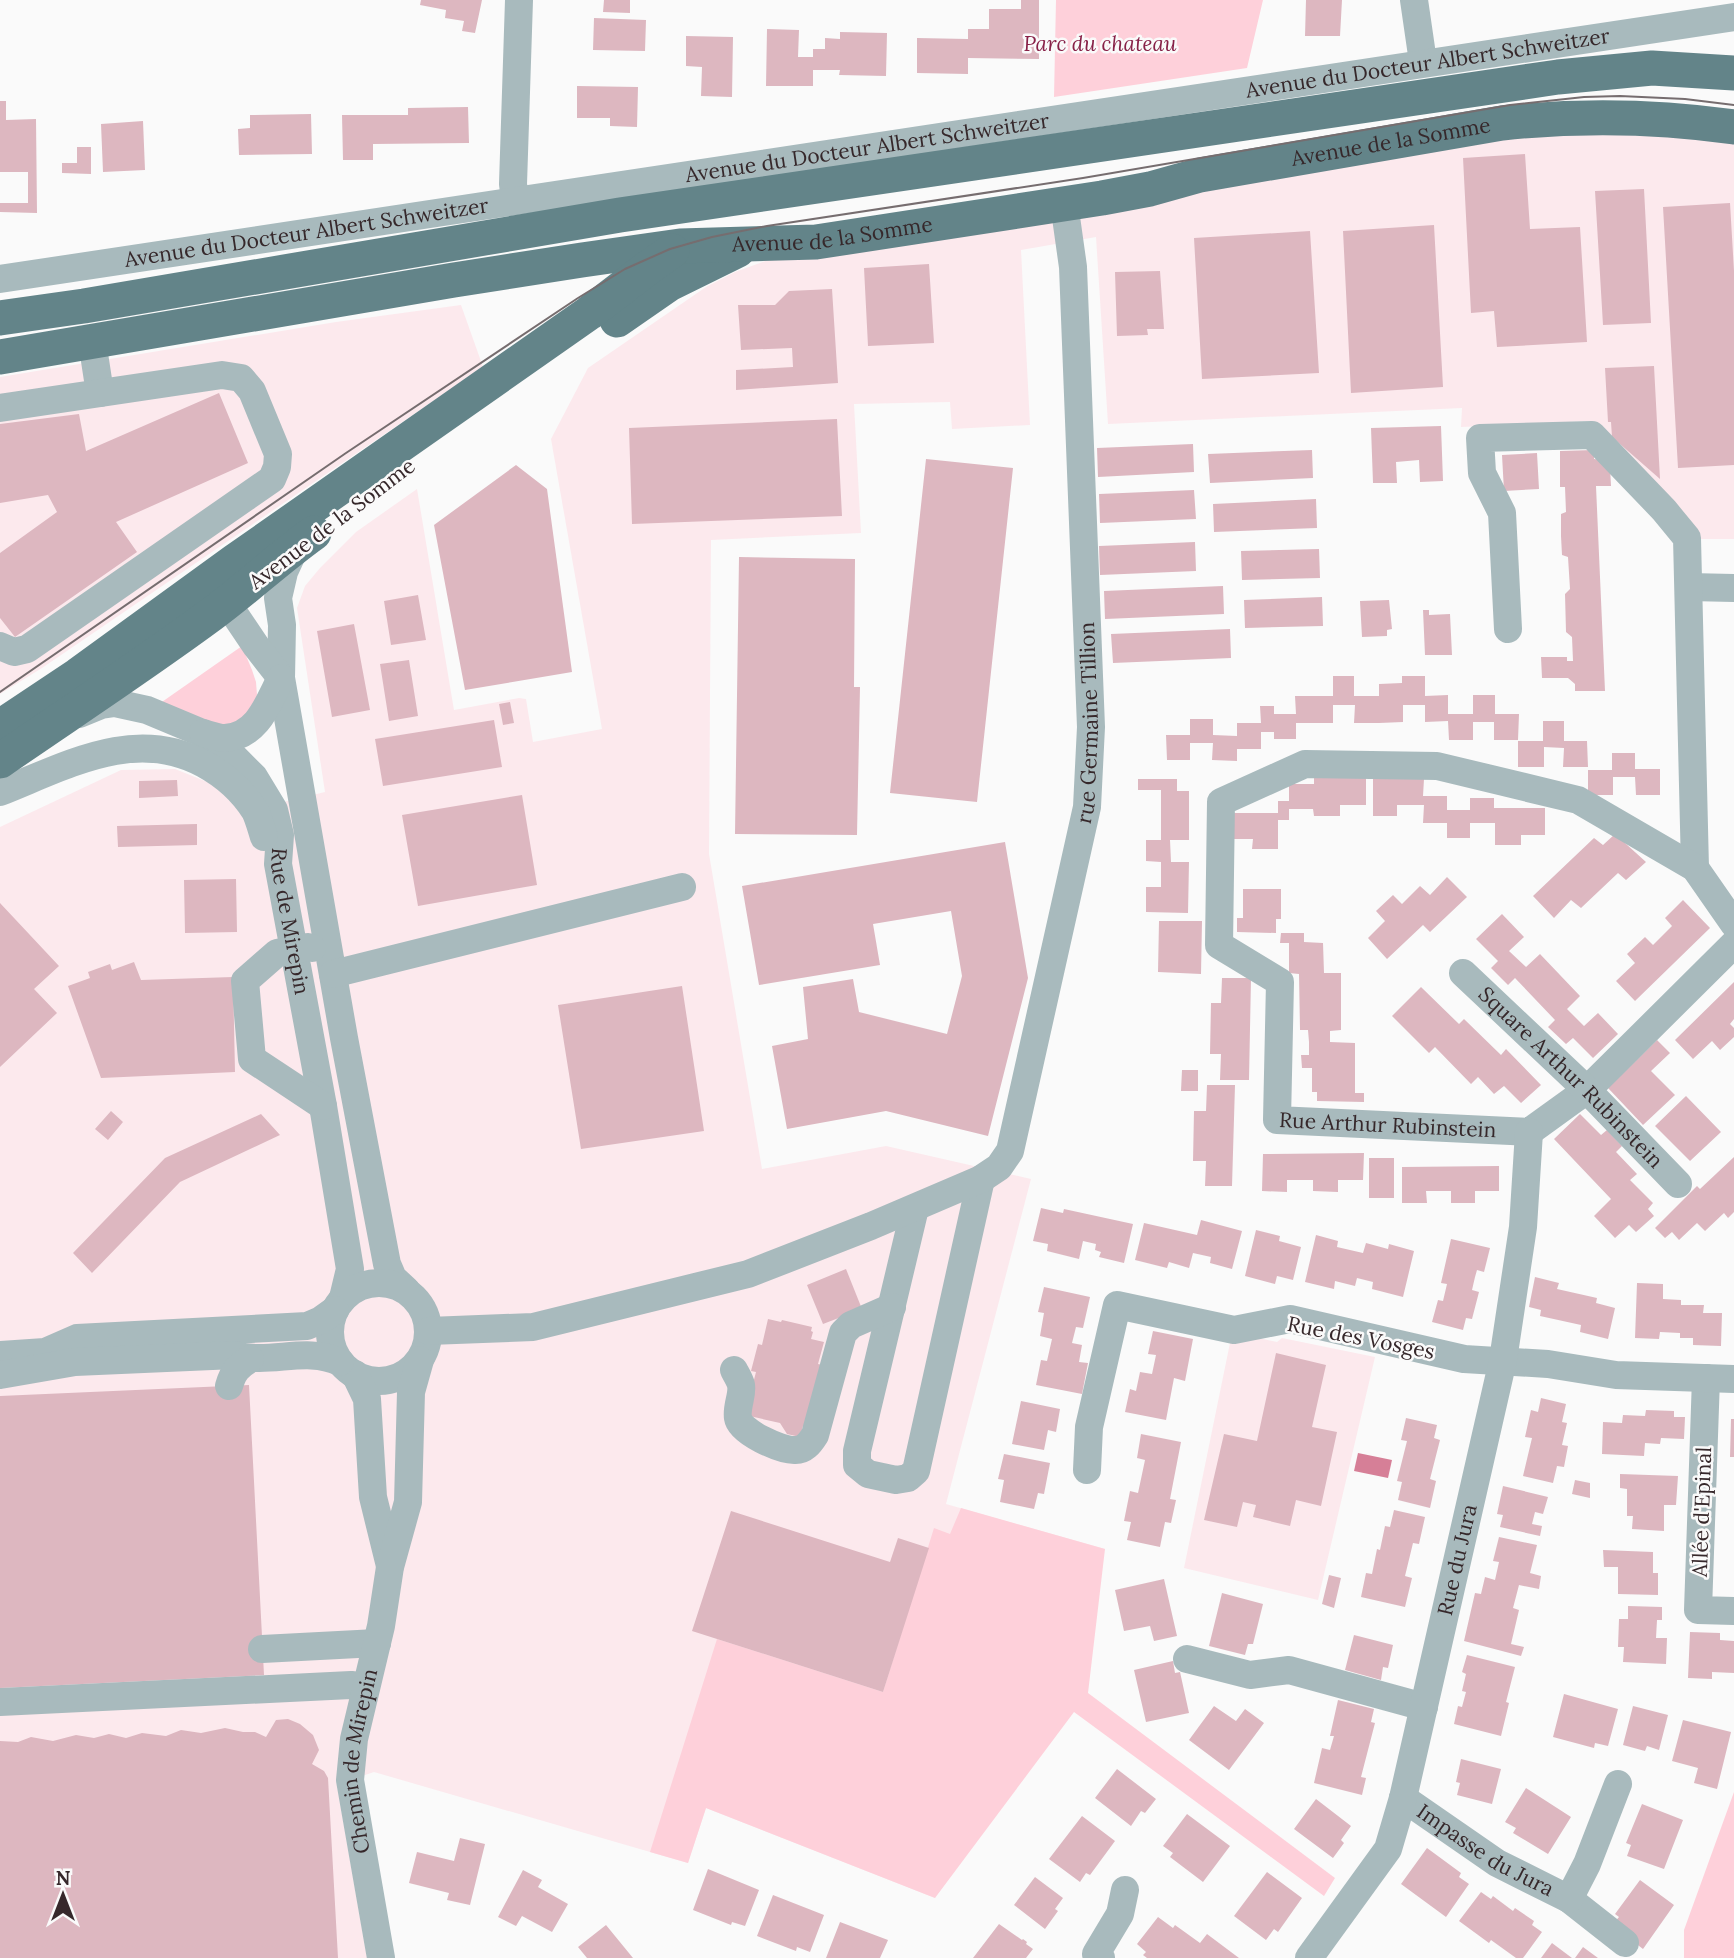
<svg xmlns="http://www.w3.org/2000/svg" width="1734" height="1958" viewBox="0 0 1734 1958" font-family="Lora,serif">
	<rect width="100%" height="100%" fill="#fafafa"/>
	<path fill="#fce9ed" d="M1557 128 1734 141V539H1696L1590 421 1461 427 1462 408 1108 424 1096 237 1021 250 1030 425 952 429 950 402 854 404 861 533 711 540 709 854 762 1169 886 1146 1031 1179 946 1504 1105 1549 935 1898 706 1808 688 1863 374 1772 350 1780H336L367 1958H0V827L121 770 175 769 215 785 242 812 325 792 297 608 305 586 320 568 356 532 417 489 454 710 519 698 526 699 533 742 602 729 551 439 588 368 706 287 735 272 768 260Z
		M461 305 483 367 42 668 0 694V377L336 322Z
		M1254 1337 1277 1342 1282 1338 1375 1357 1318 1600 1184 1568 1230 1343Z"/>
	<path fill="#fed0da" d="M1056 0H1263L1247 68 1054 97Z
		M242 646 252 670 256 682 257 695 254 705 241 721 215 727 159 704Z
		M961 1508 1105 1549 1088 1693 1335 1878 1324 1896 1074 1712 935 1898 706 1808 688 1863 650 1852 717 1639 883 1692 934 1528 950 1534Z
		M1734 1792V1958H1684V1930Z"/>
	<path fill="#d67f97" d="M1358 1453 1392 1460 1388 1478 1354 1471Z"/>
	<path fill="#ddb7c0" d="M421 0H482L475 33 462 31 464 21 445 18 446 10 420 5Z
		M604 0H630V13L603 12Z
		M1021 0H1039V59L968 58V74L917 73V38L968 39V29H989V9H1021Z
		M1306 0H1342L1340 36H1305Z
		M594 18 646 20 645 51 593 50Z
		M767 29 799 30 798 57H813V49H825V38L840 39V32L887 33 886 76 839 75 840 70H813V86H766Z
		M686 36 733 37 732 97 701 96 702 67 686 66Z
		M577 86 638 87 637 127 610 126V118H577Z
		M0 101H6V120L36 119 37 213 0 212V203H28V172H0Z
		M468 107 469 143 373 144V160H343L342 115H408V108Z
		M311 114 312 154 239 155 238 129 250 128V115Z
		M143 121 145 170 103 172 101 124Z
		M77 147H91V174L62 173V163H77Z
		M1525 154 1530 229 1580 227 1587 342 1497 347 1494 311 1471 313 1463 158Z
		M1644 189 1651 323 1603 325 1595 191Z
		M1730 203 1734 271V465L1678 468 1663 207Z
		M1434 225 1443 387 1351 393 1343 231Z
		M1310 231 1319 373 1202 379 1194 238Z
		M929 264 934 343 868 346 864 268Z
		M1160 271 1164 329H1147L1148 335 1117 336 1115 272Z
		M832 289 838 383 736 390V370L793 367 792 348 741 350 738 305H775L789 291Z
		M1654 366 1660 479 1612 437 1611 422H1608L1605 368Z
		M219 393 248 463 116 522 137 552 15 637 0 618V553L57 512 48 495 0 503V424L79 414 86 451Z
		M837 419 842 516 632 524 629 428Z
		M1441 426 1443 481 1420 482 1419 460 1396 462 1397 483H1373L1371 428Z
		M1193 444 1194 472 1098 477 1097 448Z
		M1312 450 1313 478 1210 483 1208 454Z
		M1594 450V459L1604 460 1610 467 1611 486H1596L1605 691H1575V684L1568 678H1542L1541 657H1567V661H1573L1572 637 1566 632 1565 594 1570 589 1568 557 1562 555 1561 536V514L1566 512 1565 487H1560V451Z
		M1537 453 1539 489 1504 491 1502 455Z
		M926 459 1013 468 977 802 890 793Z
		M516 465 547 489 572 672 465 690 434 525Z
		M1194 490 1196 519 1100 523 1099 494Z
		M1316 499 1317 528 1214 532 1213 504Z
		M1195 542 1196 571 1100 575 1099 546Z
		M1319 549 1320 578 1242 580 1241 551Z
		M739 557 855 559 854 687H860L857 835 735 834Z
		M1223 586 1224 614 1105 619 1104 591Z
		M418 595 426 640 391 645 384 601Z
		M1322 597 1323 626 1245 628 1244 600Z
		M1389 600 1392 629 1387 630V636L1362 637 1360 601Z
		M1423 610H1429V615L1450 614 1452 655H1425Z
		M354 624 370 710 332 717 317 631Z
		M1230 629 1231 658 1113 663 1111 634Z
		M409 660 418 716 389 721 380 664Z
		M1333 676H1354V696H1379V684L1402 683V676H1425V696L1448 695V714H1473V695H1495V714H1519L1518 740H1494V722H1473V740H1449L1448 721 1425 722V705H1403V722L1379 723H1354L1355 705H1333V723H1296V739H1274V732H1261V749H1237V761L1212 760 1213 743H1190V760H1167L1166 735H1190V719H1213V735L1237 736V723H1261L1260 706H1274V714H1296L1295 696H1333Z
		M510 702 514 723 503 725 499 704Z
		M494 720 502 767 383 786 375 739Z
		M1543 721H1564V741H1587L1588 767H1563L1564 748 1544 747V767H1518V741H1543Z
		M1612 753H1635V769H1660V795H1636L1635 777H1613V795H1588V770H1612Z
		M1314 777 1366 778V805H1340V816H1314L1313 809H1289V820H1278V849H1252L1253 839H1227V813H1278V801H1289V784H1314Z
		M1373 778 1424 779 1423 796H1447V810H1470V798H1494V808H1545V835H1521V845H1495V823H1470V838H1447V823H1423L1424 805H1397V816H1373Z
		M1138 779H1177V791H1189V840H1170L1171 862H1189L1188 913 1146 912V887H1161V862L1146 861V840H1161V790H1138Z
		M177 780 178 796 139 798V781Z
		M522 795 537 885 418 906 402 815Z
		M197 824V845L118 847 117 826Z
		M1615 834 1646 862 1626 880 1618 873 1581 908 1571 900 1554 918 1533 896 1594 838 1603 845Z
		M1005 842 1028 978 988 1136 886 1111 787 1129 772 1046 808 1039 803 987 853 979 859 1012 947 1034 962 976 951 911 873 924 880 965 759 985 742 886Z
		M1447 877 1467 897 1430 932 1423 925 1387 959 1368 938 1385 921 1376 911 1393 895 1402 904 1420 886 1430 895Z
		M236 879 237 932 185 933 184 880Z
		M1243 889H1281V919H1276V933L1237 932V918H1243Z
		M1683 900 1710 928 1635 1001 1616 981 1635 963 1627 954 1645 937 1653 945 1672 926 1665 918Z
		M0 903 59 966 34 989 57 1013 0 1067Z
		M1502 914 1524 937 1509 951 1526 967 1540 954 1580 996 1567 1009 1584 1026 1598 1013 1618 1034 1593 1058 1573 1038 1566 1044 1548 1027 1555 1020 1515 978 1508 985 1491 968 1498 961 1476 939Z
		M1159 921H1202L1201 974 1158 972Z
		M1281 933H1304V942L1323 943 1324 973H1341V1030L1330 1031V1042L1355 1043V1093H1364V1102L1317 1101V1092H1312V1068H1302L1301 1055H1309V1042L1308 1030H1300L1299 974 1289 973V943H1280Z
		M134 962 141 980 233 977 235 1072 101 1078 68 986 90 978 88 972 110 964 112 970Z
		M1222 978H1251L1249 1080H1220L1221 1054H1210L1211 1003H1221Z
		M1734 982V1019L1730 1024 1734 1028V1037L1720 1050 1712 1041 1693 1059 1675 1040Z
		M682 986 704 1131 581 1149 558 1005Z
		M1421 987 1459 1024 1464 1019 1501 1055 1506 1049 1541 1085 1521 1103 1504 1086 1494 1094 1478 1077 1471 1084 1435 1047 1429 1053 1392 1016Z
		M1657 1040 1670 1053 1651 1071 1675 1095 1643 1125 1608 1088Z
		M1182 1070H1198V1091H1181Z
		M1207 1085H1235L1232 1186H1205L1206 1161H1193L1194 1111H1206Z
		M1686 1096 1721 1132 1690 1161 1655 1126Z
		M111 1111 123 1122 108 1140 95 1129Z
		M261 1114 280 1135 180 1182 92 1273 73 1253 165 1158Z
		M1580 1114 1601 1135 1607 1130 1622 1146 1616 1152 1637 1174 1630 1180 1653 1203 1648 1209 1654 1216 1636 1232 1629 1225 1615 1238 1594 1216 1611 1199 1554 1139Z
		M1364 1153 1363 1180H1338V1192L1313 1191V1180H1287V1192L1262 1191 1263 1154Z
		M1734 1157V1212L1728 1218 1724 1213 1705 1231 1697 1223 1679 1240 1672 1232 1665 1238 1655 1228 1697 1186 1700 1189Z
		M1369 1158H1394V1198H1369Z
		M1499 1166V1191H1475V1203H1451V1191H1426L1427 1203H1402V1167Z
		M1041 1208 1063 1213 1064 1209 1133 1224 1124 1263 1099 1257 1101 1252 1095 1250 1096 1244 1083 1241 1079 1259 1047 1251 1048 1244 1033 1241Z
		M1201 1220 1242 1231 1232 1269 1210 1263 1211 1257 1193 1253 1189 1268 1169 1262 1167 1268 1135 1260 1144 1223 1197 1235Z
		M1256 1230 1280 1236 1279 1241 1301 1247 1293 1280 1277 1276 1275 1284 1245 1276Z
		M1316 1235 1338 1241 1337 1247 1363 1253 1366 1243 1388 1249 1389 1244 1414 1251 1403 1297 1372 1289 1373 1282 1357 1278 1355 1286 1335 1281 1334 1289 1305 1282Z
		M1451 1239 1490 1248 1484 1272 1477 1270 1475 1277 1472 1290 1479 1292 1472 1319 1466 1318 1463 1330 1432 1322 1438 1300 1443 1301 1447 1284 1441 1283Z
		M846 1269 862 1309 823 1324 807 1285Z
		M1535 1277 1559 1283 1557 1289 1597 1298 1596 1303 1615 1308 1608 1339 1580 1332 1581 1325 1540 1316 1541 1310 1529 1307Z
		M1637 1283 1663 1284V1299L1681 1300V1305H1704L1703 1313H1722L1721 1346 1693 1345V1338H1680V1333L1660 1332 1659 1339 1635 1338Z
		M1044 1287 1090 1297 1083 1328 1076 1327 1072 1343 1082 1345 1079 1362 1088 1363 1082 1394 1036 1385 1041 1360 1047 1361 1052 1339 1040 1336 1044 1313 1038 1312Z
		M768 1319 781 1322 782 1320 812 1327 811 1331 813 1332 811 1339 824 1342 818 1364 830 1367 804 1430 803 1426 800 1437 787 1434 780 1423 745 1415 756 1372 751 1371 758 1344 762 1345Z
		M1153 1331 1193 1339 1185 1381 1174 1378 1166 1420 1125 1412 1130 1389 1136 1391 1140 1372 1152 1374 1156 1355 1148 1354Z
		M1276 1353 1326 1365 1312 1427 1337 1432 1321 1506 1296 1500 1290 1526 1253 1517 1256 1505 1243 1502 1237 1527 1204 1520 1224 1434 1257 1441Z
		M249 1385 264 1675 0 1688V1396Z
		M1541 1398 1566 1404 1562 1422 1567 1423 1562 1445 1568 1446 1564 1467 1557 1466 1553 1483 1523 1476 1532 1438 1525 1437 1531 1410 1538 1412Z
		M1021 1401 1060 1409 1056 1432 1048 1430 1044 1450 1012 1444Z
		M1646 1410 1674 1411V1417H1685L1684 1439 1661 1438 1660 1444 1645 1443 1644 1456 1602 1454 1603 1422 1622 1423 1623 1415 1645 1416Z
		M1406 1418 1437 1425 1434 1438 1440 1440 1430 1479 1436 1481 1430 1508 1398 1500 1402 1482 1397 1481 1407 1441 1401 1440Z
		M1731 1419H1734V1457H1730Z
		M1141 1434 1181 1442 1170 1499 1176 1500 1171 1523 1165 1522 1160 1547 1127 1540 1131 1522 1124 1521 1130 1491 1138 1493 1141 1479 1145 1460 1137 1458Z
		M1004 1454 1050 1463 1044 1494 1038 1493 1034 1509 1000 1502 1004 1480 998 1479Z
		M1620 1474 1678 1476 1676 1505H1664V1531L1632 1529 1633 1516H1627V1489L1620 1488Z
		M1575 1480 1590 1483V1498L1572 1494Z
		M1503 1486 1548 1497 1543 1514 1535 1512 1532 1524 1542 1526 1540 1536 1500 1527 1503 1515 1497 1514Z
		M1394 1510 1425 1517 1419 1544 1413 1543 1405 1576 1412 1578 1405 1607 1361 1597 1366 1573 1372 1574 1377 1549 1380 1550 1385 1526 1390 1527Z
		M731 1511 890 1562 898 1538 929 1548 883 1692 692 1631Z
		M1499 1537 1537 1545 1530 1573 1541 1576 1539 1589 1519 1585 1513 1608 1519 1610 1511 1644 1524 1647 1521 1656 1464 1641 1475 1593 1481 1594 1485 1577 1495 1580 1499 1562 1493 1561Z
		M1603 1550 1653 1552V1573H1658V1595L1618 1594V1567H1604Z
		M1329 1575 1341 1578 1334 1608 1322 1604Z
		M1164 1579 1177 1636 1154 1641 1150 1626 1124 1631 1115 1590Z
		M1222 1593 1263 1604 1253 1644H1248L1245 1655 1209 1646Z
		M1628 1606 1662 1607V1620H1657L1656 1638H1667L1666 1664 1623 1662 1624 1647H1618L1619 1619H1628Z
		M1690 1632 1720 1633V1640L1734 1641V1673L1712 1672V1679L1688 1678Z
		M1354 1635 1393 1645 1388 1668 1383 1667 1381 1680 1345 1670Z
		M1467 1655 1515 1667 1506 1702 1509 1703 1501 1736 1454 1724 1458 1706 1462 1707 1466 1692 1462 1691 1466 1674 1462 1672Z
		M1173 1661 1175 1673 1180 1672 1189 1713 1146 1722 1134 1670Z
		M1564 1694 1618 1709 1608 1746 1595 1743 1594 1748 1553 1737Z
		M1338 1700 1374 1709 1371 1722 1375 1723 1361 1777 1366 1778 1362 1795 1314 1783 1322 1748 1330 1750 1334 1736H1330Z
		M1214 1706 1236 1721 1245 1709 1264 1723 1229 1770 1189 1740Z
		M1633 1706 1668 1715 1659 1750 1647 1746 1645 1751 1623 1745Z
		M288 1719 300 1724 313 1735 319 1750 312 1764 324 1771 328 1778 338 1958H0V1741L18 1742 31 1737 53 1741 76 1735 94 1738 109 1734 126 1738 142 1733 166 1736 181 1730 201 1733 225 1728 243 1732H255L266 1737 276 1720Z
		M1683 1720 1731 1732 1717 1789 1694 1783 1698 1768 1672 1761Z
		M1461 1759 1501 1769 1492 1804 1457 1795 1460 1783 1456 1782Z
		M1117 1769 1156 1799 1145 1813 1141 1811 1131 1826 1095 1798Z
		M1526 1788 1571 1817 1548 1854 1513 1833 1516 1828 1505 1822Z
		M1316 1799 1351 1826 1341 1840 1344 1843 1333 1858 1294 1829Z
		M1642 1804 1683 1820 1664 1869 1627 1856 1631 1845 1626 1843Z
		M1187 1814 1230 1846 1203 1882 1170 1857 1173 1853 1163 1846Z
		M1082 1816 1115 1841 1090 1875 1086 1873 1080 1882 1049 1859Z
		M460 1838 485 1844 470 1905 447 1900 449 1893 409 1883 417 1852 454 1861Z
		M1427 1848 1461 1873 1459 1877 1469 1884 1446 1917 1401 1884Z
		M708 1869 759 1890 745 1926 732 1922 731 1925 693 1910Z
		M523 1870 542 1880 538 1887 568 1904 552 1932 522 1916 516 1926 498 1917Z
		M1267 1872 1302 1898 1278 1932 1274 1929 1266 1940 1234 1916Z
		M1035 1877 1063 1898 1055 1909 1058 1911 1045 1929 1014 1905Z
		M1640 1880 1674 1905 1643 1949 1612 1925 1619 1917 1615 1914Z
		M1481 1892 1491 1899 1493 1896 1513 1911 1515 1908 1534 1921 1532 1925 1542 1932 1523 1958H1516L1491 1940 1489 1943 1459 1921Z
		M773 1895 824 1915 810 1952 797 1947 796 1951 757 1936Z
		M1158 1917 1173 1928 1175 1925 1200 1943 1207 1934 1239 1958H1147L1143 1955 1146 1952 1137 1944Z
		M840 1922 888 1940 880 1958H826Z
		M999 1924 1022 1940 1023 1939 1027 1942 1026 1944 1033 1949 1026 1958H973Z
		M606 1925 633 1958H587L578 1947Z
		M1552 1943 1572 1958H1541Z
		M1583 1947 1598 1958H1575Z"/>
	<g fill="none" stroke-linecap="round" stroke-linejoin="round">
		<g stroke="#a8babd" stroke-width="28">
			<path d="M1414 0 1423 62"/>
			<path d="M515 200 513 184 519 0"/>
			<path id="s1" d="M0 279 1734 17"/>
			<path d="M92 341 100 393"/>
			<path d="M0 408 222 375 241 378 252 391 278 454 277 467 272 479 27 649 14 652 0 646"/>
			<path d="M296 546 284 572 278 598 282 625 281 678 344 1038 387 1264 393 1278 406 1290"/>
			<path d="M1689 587 1734 588"/>
			<path d="M208 598 227 603 256 646 281 678"/>
			<path d="M1508 629 1502 513 1482 473 1480 438 1592 435 1664 510 1687 538 1695 868"/>
			<path id="s2" d="M79 714 101 705 115 703 147 710 202 733 233 756 254 777 274 810 280 835 278 864 323 1106 350 1269 343 1298"/>
			<path d="M203 733C210 735 218 738 225 738 258 736 268 703 281 678"/>
			<path d="M0 792C66 766 135 726 204 764 224 775 243 792 255 811 259 819 261 828 264 837"/>
			<path id="s3" d="M1734 924 1695 868 1578 800 1437 766 1305 764 1221 802 1219 945 1280 982 1277 1120 1529 1132 1587 1090 1734 944"/>
			<path d="M312 948 308 947 277 953 245 981 252 1059 323 1106"/>
			<path id="s4" d="M1463 973 1587 1090 1678 1184"/>
			<path d="M333 974 682 887"/>
			<path d="M915 1208 857 1451V1465L868 1474 896 1480 908 1478 916 1471 981 1179"/>
			<circle cx="379" cy="1332" r="49"/>
			<path id="s5" d="M429 1331 533 1327 748 1274 871 1226 981 1179 999 1167 1010 1151 1087 807 1091 727 1073 267 1064 203"/>
			<path d="M0 1355 45 1352 77 1338 307 1326 321 1320 335 1310"/>
			<path d="M734 1370C736 1374 740 1380 741 1385 743 1395 736 1407 738 1418 740 1432 780 1450 794 1450 804 1451 810 1443 815 1435L843 1333 851 1325 892 1307"/>
			<path d="M355 1374 367 1399 373 1497 390 1566"/>
			<path d="M0 1375 75 1362 235 1355C271 1365 305 1346 340 1362"/>
			<path d="M1706 1378 1698 1610 1734 1611"/>
			<path d="M229 1386C233 1372 238 1366 250 1359"/>
			<path d="M1087 1470 1089 1427 1117 1305 1234 1330 1290 1319 1464 1359 1548 1364 1616 1375 1734 1379"/>
			<path d="M262 1649 377 1643"/>
			<path d="M1187 1659 1250 1675 1289 1670 1424 1707"/>
			<path d="M0 1702 351 1685 366 1687"/>
			<path id="s6" d="M1403 1798 1497 1863 1569 1899 1625 1943"/>
			<path d="M1569 1899 1587 1864 1618 1784"/>
			<path id="s7" d="M381 1958 350 1780 354 1739 381 1626 390 1567 408 1502 411 1392 420 1360"/>
			<path d="M1101 1958 1096 1954 1120 1914 1125 1890"/>
			<path id="s8" d="M1309 1958 1388 1849 1403 1798 1503 1360 1523 1227 1529 1132"/>
		</g>
		<g stroke="#638489" stroke-width="35">
			<path d="M0 318 84 306 620 215 1558 77 1652 68 1734 73"/>
			<path d="M617 320 669 284 738 250"/>
			<path id="s9" d="M0 357 454 280 582 260 680 246 816 242 1102 198 1150 189 1200 175 1502 123C1579 115 1657 116 1734 127"/>
			<path d="M0 727 78 675 235 561 589 313 649 267 672 251"/>
			<path d="M0 761C71 712 143 665 212 614 247 588 279 558 314 533"/>
		</g>
		<path stroke="#766d6f" stroke-width="2" d="M0 692 346 453 578 298 625 269 670 249 712 237 767 226 1083 178 1510 105 1584 97 1620 96 1685 99 1734 105"/>
	</g>
	<g text-anchor="middle" stroke-width="5" stroke-linejoin="round" paint-order="stroke">
		<g font-size="21" font-style="italic" fill="#872047" stroke="#fafafa">
			<text x="1100" y="51">Parc du chateau</text>
		</g>
		<g font-size="21" fill="#36282b" stroke="#fafafa">
			<text dy="7" stroke="none"><textPath href="#s1" startOffset="1444">Avenue du Docteur Albert Schweitzer</textPath></text>
			<text dy="7" stroke="none"><textPath href="#s9" startOffset="1409">Avenue de la Somme</textPath></text>
			<text dy="7" stroke="none"><textPath href="#s1" startOffset="877">Avenue du Docteur Albert Schweitzer</textPath></text>
			<text dy="7" stroke="none"><textPath href="#s1" startOffset="310">Avenue du Docteur Albert Schweitzer</textPath></text>
			<text dy="7" stroke="none"><textPath href="#s9" startOffset="842">Avenue de la Somme</textPath></text>
			<text transform="translate(332 524) rotate(-37)" y="7">Avenue de la Somme</text>
			<text dy="7" stroke="none"><textPath href="#s5" startOffset="1055">rue Germaine Tillion</textPath></text>
			<text dy="7" stroke="none"><textPath href="#s2" startOffset="350">Rue de Mirepin</textPath></text>
			<text dy="7" stroke="none"><textPath href="#s4" startOffset="150">Square Arthur Rubinstein</textPath></text>
			<text dy="7" stroke="none"><textPath href="#s3" startOffset="1036">Rue Arthur Rubinstein</textPath></text>
			<text transform="translate(1361 1338) rotate(11)" y="7">Rue des Vosges</text>
			<text transform="translate(1702 1512) rotate(-88)" y="7">Allée d'Epinal</text>
			<text dy="7" stroke="none"><textPath href="#s8" startOffset="432">Rue du Jura</textPath></text>
			<text dy="7" stroke="none"><textPath href="#s7" startOffset="200">Chemin de Mirepin</textPath></text>
			<text dy="7" stroke="none"><textPath href="#s6" startOffset="98">Impasse du Jura</textPath></text>
		</g>
	</g>
	<g transform="translate(63 1895)" stroke="#fafafa" stroke-width="5" paint-order="stroke">
	<path d="M0-5L12 26L0 18L-12 26Z" fill="#36282b"/>
	<text y="-10" font-size="19" font-weight="bold" text-anchor="middle" fill="#36282b">N</text>
	</g>
</svg>
